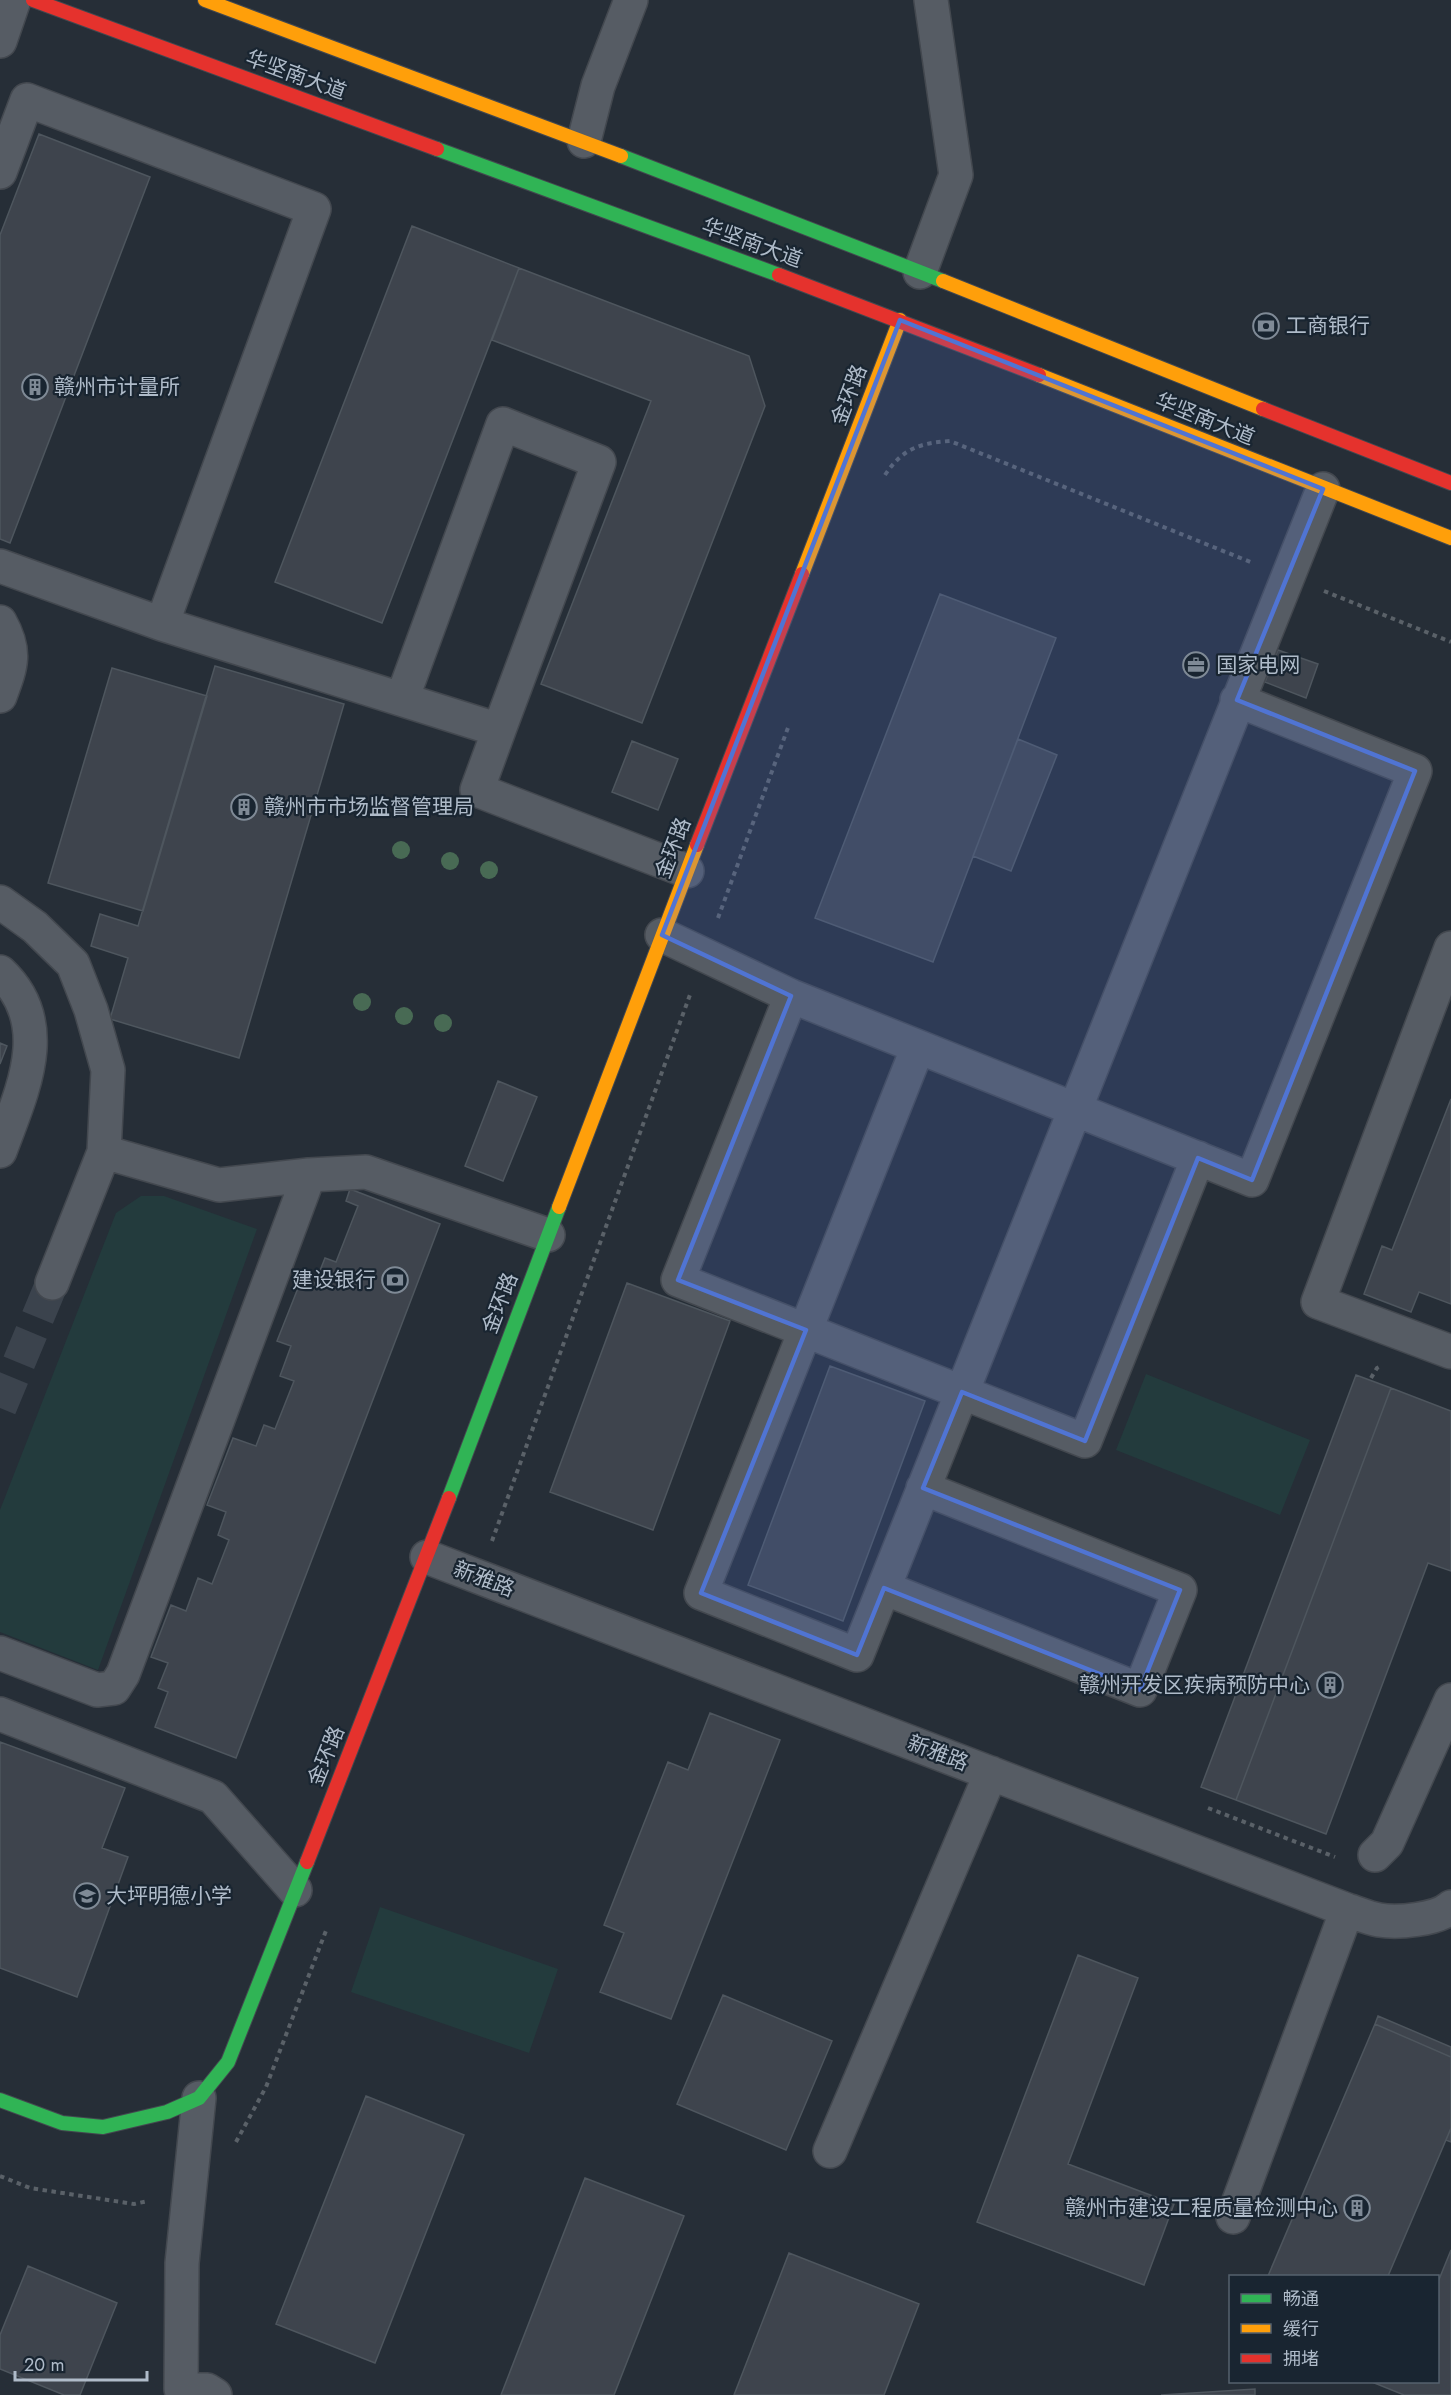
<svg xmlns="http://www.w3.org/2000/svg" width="1451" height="2395" viewBox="0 0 1451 2395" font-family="Jost,'Noto Sans SC',sans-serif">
	<rect width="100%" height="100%" fill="#262e37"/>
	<path fill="#233b3d" d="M141 1196H164L257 1229 98 1670 0 1632V1510L116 1213Z
		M1146 1374 1310 1440 1280 1515 1116 1450Z
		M380 1907 558 1969 529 2053 351 1992Z"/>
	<path fill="#3e444d" stroke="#4e565e" stroke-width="1.5" d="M39 134 150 177 10 543 0 539V235Z
		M412 226 519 268 382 623 275 582Z
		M519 268 749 356 765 406 642 723 541 684 651 401 492 340Z
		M940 594 1056 638 933 962 815 918Z
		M1278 650 1318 664 1306 698 1265 682Z
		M215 666 344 704 239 1058 110 1019 128 958 91 946 100 914 138 926Z
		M112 668 207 696 143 911 48 883Z
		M1018 739 1057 755 1011 871 973 856Z
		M632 741 678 759 658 810 612 792Z
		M0 1043 7 1046 0 1064Z
		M498 1081 537 1097 503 1181 465 1166Z
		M1451 1099V1304L1419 1292 1411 1312 1364 1294 1382 1246 1392 1250Z
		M350 1189 440 1224 236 1758 155 1727 168 1692 158 1688 168 1663 151 1657 171 1605 186 1611 198 1578 212 1584 229 1540 218 1535 226 1512 207 1505 233 1438 256 1446 264 1425 275 1429 294 1381 280 1376 291 1346 277 1341 302 1278 315 1283 325 1258 336 1262 358 1206 346 1201Z
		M627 1283 730 1321 653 1530 550 1492Z
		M830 1366 925 1401 843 1621 748 1585Z
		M1356 1375 1391 1388 1236 1800 1201 1787Z
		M1391 1388 1451 1411V1571L1428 1563 1326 1834 1236 1800Z
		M710 1713 780 1740 671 2019 600 1992 624 1933 604 1925 668 1762 688 1770Z
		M0 1742 125 1788 102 1848 128 1857 77 1997 0 1968Z
		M1078 1955 1138 1978 1068 2164 1174 2204 1144 2285 977 2222Z
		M723 1995 832 2041 786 2150 677 2104Z
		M1378 2016 1451 2047V2057L1375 2024Z
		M1375 2024 1451 2057V2128L1388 2276H1268Z
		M366 2096 464 2135 375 2363 276 2324Z
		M1451 2128V2142L1446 2140Z
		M585 2178 684 2216 614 2395H501Z
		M1451 2250V2395H1404L1372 2382H1438V2282Z
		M789 2253 919 2304 884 2395H734Z
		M28 2266 117 2303 80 2395H64L0 2369V2335Z
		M1255 2389V2395H1161Z"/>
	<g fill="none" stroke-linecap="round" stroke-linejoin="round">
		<path stroke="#3b434d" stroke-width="33" stroke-dasharray="33 16" stroke-linecap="butt" d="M0 1408 52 1283"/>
		<g stroke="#43484f" stroke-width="36">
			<path id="street" d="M0 41 14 0
				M584 141 598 86 631 0
				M0 172 27 100 314 209 162 624
				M920 272 956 175 931 0
				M0 566 162 624 499 730 477 790 687 871
				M0 622C17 652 11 666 0 696
				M402 699 503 424 599 462 499 730
				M0 902 35 927 73 964 91 1010 108 1070 104 1152 219 1185 309 1175 366 1172 548 1235
				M662 935 791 996 1252 1180 1415 771 1237 700
				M1451 948 1318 1302 1451 1352
				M0 972C56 1024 21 1093 0 1151
				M791 996 678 1280 1085 1441 1198 1158
				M918 1047 701 1593 857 1655 1323 489
				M52 1283 104 1152
				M427 1557 1347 1910C1357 1913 1368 1918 1379 1920 1397 1923 1437 1920 1451 1907
				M884 1588 1140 1690 1180 1590 923 1488
				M0 1653 97 1690 114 1688 123 1674 309 1175
				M0 1714 213 1797 295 1890
				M1375 1855 1387 1843 1451 1700
				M199 2098 182 2263 181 2389 207 2390 215 2395
				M830 2151 991 1773
				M1233 2217 1347 1910"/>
		</g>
		<g stroke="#43484f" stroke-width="16">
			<path id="fast" d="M437 149 779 275
				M621 156 943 281
				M449 1498 559 1207
				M0 2100 62 2123 103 2127 167 2112 199 2098 228 2062 307 1862"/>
		</g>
		<g stroke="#43484f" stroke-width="16">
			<path id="slow" d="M205 0 621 156
				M943 281 1263 409
				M1039 375 1451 538
				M802 574 900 320
				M559 1207 697 845"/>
		</g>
		<g stroke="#43484f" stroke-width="16">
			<path id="jam" d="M33 0 437 149
				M779 275 1039 375
				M1263 409 1451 483
				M697 845 802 574
				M307 1862 449 1498"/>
		</g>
		<path stroke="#5a6168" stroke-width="4" stroke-dasharray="4.5 4.5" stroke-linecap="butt" d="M885 475C903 448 920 443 950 441L1253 563
			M1324 591 1451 642
			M718 918 789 725
			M1371 1378 1377 1368 1379 1367
			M492 1541 691 992
			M1208 1808 1335 1857
			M236 2142 266 2087 327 1928
			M0 2176 30 2188 134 2204 148 2201"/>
		<use href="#street" stroke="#565c64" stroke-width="33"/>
		<use href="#fast" stroke="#30b455" stroke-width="14"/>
		<use href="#slow" stroke="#ff9f0a" stroke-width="14"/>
		<use href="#jam" stroke="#e5322d" stroke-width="14"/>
	</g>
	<g fill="#486a54">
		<circle cx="401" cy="850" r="9"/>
		<circle cx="450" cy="861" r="9"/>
		<circle cx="489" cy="870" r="9"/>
		<circle cx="362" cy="1002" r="9"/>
		<circle cx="404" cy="1016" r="9"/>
		<circle cx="443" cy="1023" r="9"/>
	</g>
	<path fill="#5074d3" fill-opacity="0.2" stroke="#5074d3" stroke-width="4.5" stroke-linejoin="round" d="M900 320 1323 489 1237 700 1415 771 1252 1180 1198 1158 1085 1441 962 1392 923 1488 1180 1590 1140 1690 884 1588 857 1655 701 1593 806 1330 678 1280 791 996 662 935Z"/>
	<defs>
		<g id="bank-ring" transform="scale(1.35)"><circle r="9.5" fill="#192531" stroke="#7f8a96" stroke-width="1.5"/><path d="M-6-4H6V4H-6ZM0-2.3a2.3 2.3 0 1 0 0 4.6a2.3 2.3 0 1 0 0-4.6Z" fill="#7f8a96"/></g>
		<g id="building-ring" transform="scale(1.35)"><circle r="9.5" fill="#192531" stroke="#7f8a96" stroke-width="1.5"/><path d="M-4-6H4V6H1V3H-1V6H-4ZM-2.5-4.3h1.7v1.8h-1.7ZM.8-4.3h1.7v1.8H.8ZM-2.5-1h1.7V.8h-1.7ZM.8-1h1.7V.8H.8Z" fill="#7f8a96"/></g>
		<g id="office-ring" transform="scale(1.35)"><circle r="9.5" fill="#192531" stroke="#7f8a96" stroke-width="1.5"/><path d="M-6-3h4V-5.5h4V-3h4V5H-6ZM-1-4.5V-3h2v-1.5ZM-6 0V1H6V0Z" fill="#7f8a96"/></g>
		<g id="school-ring" transform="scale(1.35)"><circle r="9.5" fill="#192531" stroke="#7f8a96" stroke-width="1.5"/><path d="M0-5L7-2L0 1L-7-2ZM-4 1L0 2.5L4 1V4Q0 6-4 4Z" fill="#7f8a96"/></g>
	</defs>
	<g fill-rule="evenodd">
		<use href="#bank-ring" x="1266" y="326"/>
		<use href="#building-ring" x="35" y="387"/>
		<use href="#office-ring" x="1196" y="665"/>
		<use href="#building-ring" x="244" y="807"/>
		<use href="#bank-ring" x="395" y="1280"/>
		<use href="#building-ring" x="1330" y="1685"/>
		<use href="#school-ring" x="87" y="1896"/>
		<use href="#building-ring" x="1357" y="2208"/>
	</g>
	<g text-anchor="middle" stroke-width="4.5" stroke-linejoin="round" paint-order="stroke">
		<g font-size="21" fill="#afbbc9" stroke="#192531">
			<text transform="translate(296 75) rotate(20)" y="7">华坚南大道</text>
			<text transform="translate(752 243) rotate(20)" y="7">华坚南大道</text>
			<text transform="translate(849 395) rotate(-69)" y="7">金环路</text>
			<text transform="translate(1205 419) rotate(22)" y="7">华坚南大道</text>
			<text transform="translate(673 848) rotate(-69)" y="7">金环路</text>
			<text transform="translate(500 1303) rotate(-69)" y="7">金环路</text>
			<text transform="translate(484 1579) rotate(21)" y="7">新雅路</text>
			<text transform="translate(938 1753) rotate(21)" y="7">新雅路</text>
			<text transform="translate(326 1756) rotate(-68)" y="7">金环路</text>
		</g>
		<g font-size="21" fill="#afbbc9" stroke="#192531" text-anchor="start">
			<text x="1286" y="333">工商银行</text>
			<text x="54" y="394">赣州市计量所</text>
			<text x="1216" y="672">国家电网</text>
			<text x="264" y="814">赣州市市场监督管理局</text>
			<text x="376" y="1287" text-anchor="end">建设银行</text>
			<text x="1310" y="1692" text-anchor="end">赣州开发区疾病预防中心</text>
			<text x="106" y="1903">大坪明德小学</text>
			<text x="1338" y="2215" text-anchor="end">赣州市建设工程质量检测中心</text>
		</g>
	</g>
	<rect x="1229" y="2275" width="210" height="108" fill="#192531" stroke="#55616e" stroke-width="1.5"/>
	<rect x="1241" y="2294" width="30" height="9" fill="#30b455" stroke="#55616e" stroke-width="1.5"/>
	<text x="1283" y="2305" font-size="18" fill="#afbbc9">畅通</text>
	<rect x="1241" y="2324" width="30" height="9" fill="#ff9f0a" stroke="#55616e" stroke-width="1.5"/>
	<text x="1283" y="2335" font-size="18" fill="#afbbc9">缓行</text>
	<rect x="1241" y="2354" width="30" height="9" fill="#e5322d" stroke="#55616e" stroke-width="1.5"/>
	<text x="1283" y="2365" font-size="18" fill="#afbbc9">拥堵</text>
	<path d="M15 2371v9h132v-9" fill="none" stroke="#afbbc9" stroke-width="3"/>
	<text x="24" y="2371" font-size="18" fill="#afbbc9" stroke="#192531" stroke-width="4.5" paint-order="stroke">20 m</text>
</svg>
